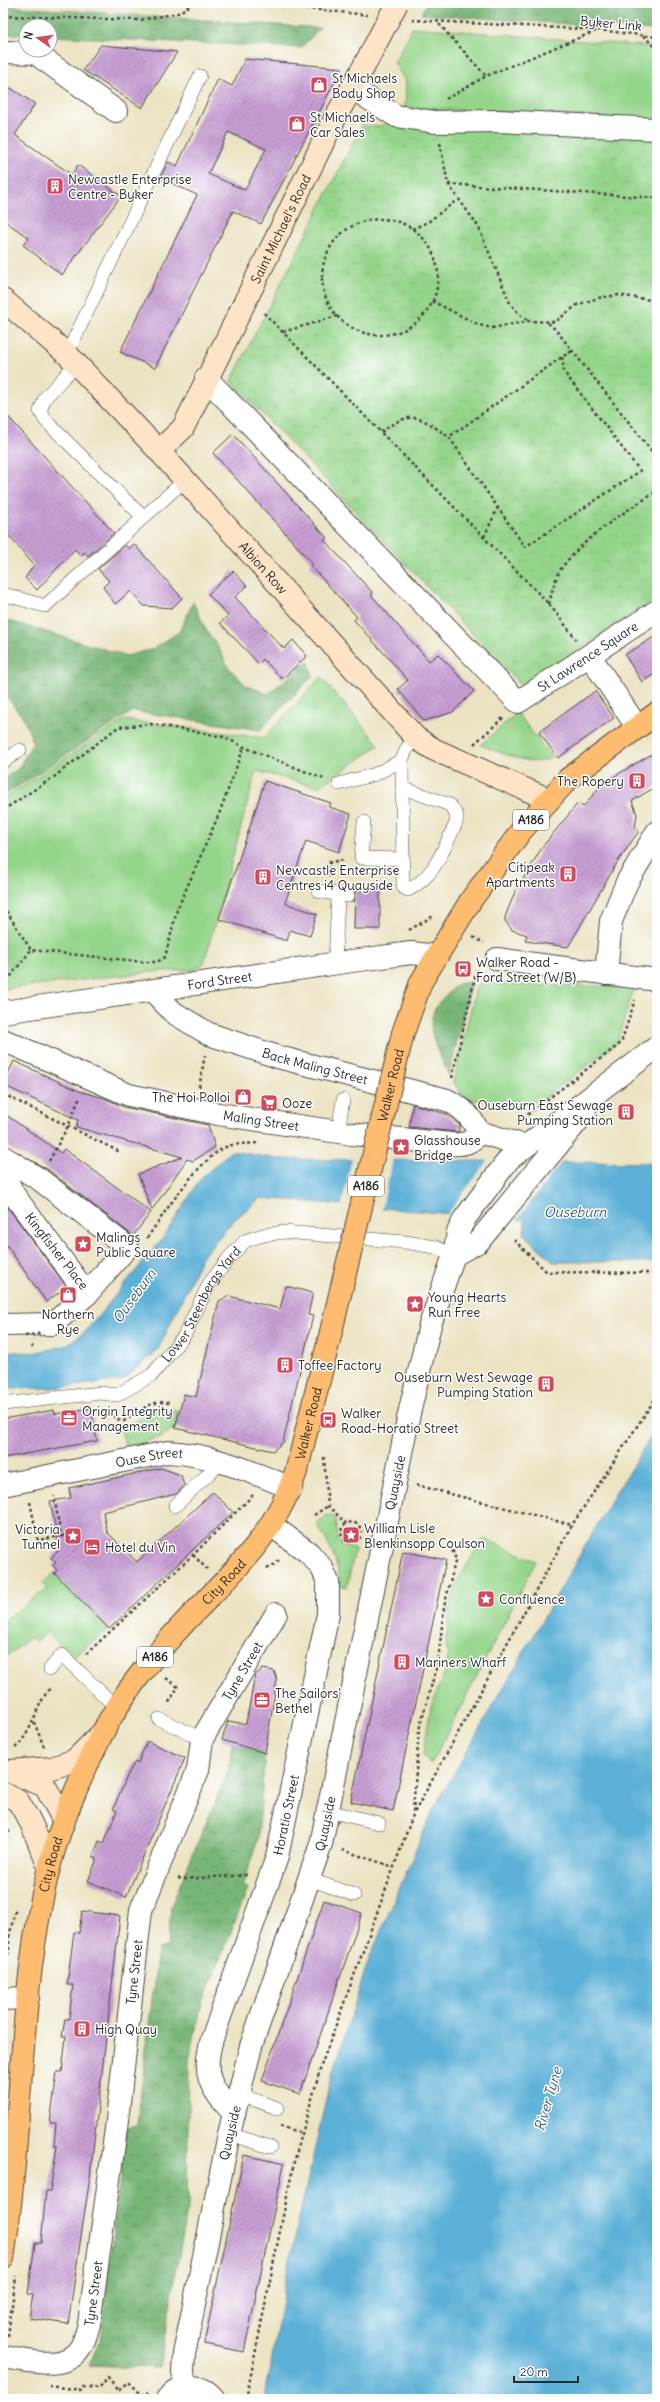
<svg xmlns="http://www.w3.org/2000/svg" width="660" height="2402" viewBox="0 0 660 2402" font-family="Delius,sans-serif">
	<defs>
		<pattern id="forest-crowns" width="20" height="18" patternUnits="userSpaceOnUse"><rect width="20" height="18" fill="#78b677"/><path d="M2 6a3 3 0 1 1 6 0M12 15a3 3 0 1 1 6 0" fill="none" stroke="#639462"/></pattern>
		<pattern id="park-crowns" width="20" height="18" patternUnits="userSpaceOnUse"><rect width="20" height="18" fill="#95d58b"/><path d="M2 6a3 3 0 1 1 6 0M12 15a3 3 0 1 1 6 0" fill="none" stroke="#81b778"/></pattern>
		<pattern id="building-hatch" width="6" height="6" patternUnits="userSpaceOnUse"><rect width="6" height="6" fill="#c89fd4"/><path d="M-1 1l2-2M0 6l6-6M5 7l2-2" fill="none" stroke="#a382ac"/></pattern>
	</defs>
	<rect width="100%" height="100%" fill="#fff"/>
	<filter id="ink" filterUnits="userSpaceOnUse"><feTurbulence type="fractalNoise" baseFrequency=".025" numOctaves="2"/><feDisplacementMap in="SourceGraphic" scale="8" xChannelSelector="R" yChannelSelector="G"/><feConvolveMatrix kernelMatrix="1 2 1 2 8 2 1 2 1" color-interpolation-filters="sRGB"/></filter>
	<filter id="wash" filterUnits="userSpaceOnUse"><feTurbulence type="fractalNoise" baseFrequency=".012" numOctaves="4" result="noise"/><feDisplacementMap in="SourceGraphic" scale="16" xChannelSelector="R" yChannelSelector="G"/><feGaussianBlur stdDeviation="0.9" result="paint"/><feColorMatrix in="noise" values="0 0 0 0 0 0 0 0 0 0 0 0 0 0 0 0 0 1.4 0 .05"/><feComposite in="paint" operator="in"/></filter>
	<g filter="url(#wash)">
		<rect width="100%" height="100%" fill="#ebe3c2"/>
		<path fill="#95d58b" stroke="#60805b" d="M413 27 657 47V120L405 107 406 82 394 63Z
			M321 677 379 745 319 787 256 771 204 963 195 970 160 971 3 989V799L124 720 264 738Z
			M517 713 552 757C536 770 499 751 480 745Z
			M477 984 634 987 617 1043 539 1102 466 1100 453 1082Z
			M159 1407 179 1412 175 1428 170 1430 166 1435 126 1449 121 1430Z
			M327 1515 336 1518 338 1540 343 1547 355 1549 347 1587 341 1586C338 1562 329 1544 317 1524Z
			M483 1538 536 1561 431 1764 423 1755 431 1706 448 1664 446 1640 451 1602 459 1578Z
			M54 1573 109 1629 74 1657 46 1632 36 1642 31 1637 3 1660V1621L47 1589 43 1584Z"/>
		<path fill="url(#forest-crowns)" stroke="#527051" d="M427 3H657V30L421 14Z
			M3 6 320 28 301 48 50 36V26H26V35L3 34Z
			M193 602 206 630 216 643 228 667 247 686 268 694 308 661 313 675 260 730 133 711 3 796V779L18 769 33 742 24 719 3 692V619L127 656 153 649 179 632Z
			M460 983H471L449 1075C429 1034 418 1014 460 983Z
			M232 1743 265 1753 258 1838 243 1887 248 1889 201 2007 189 2060 187 2211 159 2368 90 2365 100 2341 126 2127 137 2125 158 1949 168 1946 171 1906 229 1769Z"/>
		<path fill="url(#park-crowns)" stroke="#60805b" d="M405 107 657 120V598L523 687 231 381 362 125C385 129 389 123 405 107Z"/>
		<path fill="#5bb0d7" stroke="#436e81" d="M231 1151 278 1159 657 1163V1262H554L524 1235 525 1220 261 1198 233 1221 202 1257 158 1350 123 1380 55 1388 3 1389V1351L33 1353 65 1346 85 1332 163 1238 201 1178Z
			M657 1427V2399H265L287 2272 328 2090 368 1961 433 1810 615 1494Z"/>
		<path fill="#ebe3c2" d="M352 1158 393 1159 381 1211 341 1208Z
			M488 1160H563L516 1221 446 1216Z"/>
		<g id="blocks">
			<path fill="url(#building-hatch)" fill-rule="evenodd" d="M101 45 177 52 142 108 83 70Z
				M245 59 342 68 261 224 233 211 155 368 120 352 197 195 160 178 168 162 177 166 218 79 232 86ZM228 132 266 149 245 190 208 174Z
				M3 83 35 104 15 135 72 175 78 165 121 196 62 275 23 245 29 238 3 220Z
				M3 411 114 533 88 556 84 552 81 556 75 549 37 590 25 578 34 565 3 529Z
				M233 434 327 538 324 540 373 593 371 595 429 661 438 654 474 691 453 712 424 721 398 689 408 680 354 620 357 617 310 565 312 563 213 453Z
				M134 544 182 598 172 608 144 606 131 591 115 604 103 587 109 581 98 569 125 545 129 549Z
				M233 571 247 586 235 597 284 649 293 640 307 656 282 679 263 659 259 664 220 623 228 616 208 594Z
				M657 635V672L642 682 625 655Z
				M595 691 614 718 558 758 539 732Z
				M657 751V786L632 801 637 814 635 828 639 831 618 861 568 947 525 941 527 935 512 930 505 921V917L515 892 543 846 578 803 583 807 603 783Z
				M265 781 331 803 329 807 351 814 339 852 306 841 285 903 317 914 310 936 290 930 287 941 219 919Z
				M355 890H380V929H354Z
				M14 1061 79 1091 104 1098 124 1107 208 1125 215 1147 193 1161 187 1159 152 1210 138 1174 182 1157 76 1127 78 1120 3 1085Z
				M413 1104 446 1114 460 1125 458 1132 409 1127Z
				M3 1113 61 1153 64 1149 151 1212 133 1236 47 1169 3 1145Z
				M3 1201 67 1287 46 1302 3 1240Z
				M286 1286 313 1293 308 1315 313 1316 283 1442 273 1451 175 1428 184 1394 196 1397 219 1301 229 1296 280 1309Z
				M91 1408 97 1441 3 1458V1419L54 1410 55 1414Z
				M161 1468 181 1475 184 1486 176 1494 103 1512 107 1532 137 1562 213 1492 233 1512 109 1629 54 1573 57 1570 53 1566 56 1563 51 1558 60 1549 50 1501 71 1498 69 1488Z
				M403 1551 446 1560 393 1811 351 1802Z
				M263 1669 274 1671 277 1679 265 1753 222 1740 228 1721 246 1724 255 1675Z
				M147 1741 185 1758 126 1897 88 1881 97 1859 93 1857 99 1841 104 1843 117 1811 113 1809 129 1772 135 1762 138 1763Z
				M324 1900 362 1913 300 2094 262 2081Z
				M82 1911 120 1916 90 2176 68 2324 29 2318 33 2295 28 2294 35 2243H41L46 2191H50L57 2146H54L56 2123H50L57 2072H62L66 2037H62L65 2019H69L73 1985H67L74 1932 79 1933Z
				M244 2155 284 2164 244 2352 204 2344Z"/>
		</g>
	</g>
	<g filter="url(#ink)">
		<use href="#blocks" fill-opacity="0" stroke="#484742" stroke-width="1"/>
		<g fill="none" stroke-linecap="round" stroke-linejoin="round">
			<g stroke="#484742" stroke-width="14">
				<g id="lane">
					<path d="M67 354 200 76"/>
					<path d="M76 364 45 398 40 411 46 421 143 517"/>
					<path d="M3 594 45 606 185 480"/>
					<path d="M3 762 20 750"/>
					<path d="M339 784 376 774 402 760"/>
					<path d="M403 788 450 805 457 816 456 823C444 848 435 877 408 890L404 888 403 885 402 760 407 748 416 738"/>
					<path d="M364 822 361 858 403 859"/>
					<path d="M318 891 348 896"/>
					<path d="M335 963 338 896"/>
					<path d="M338 1132 343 1100"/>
					<path id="s1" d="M3 1404 100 1393 117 1395 152 1375 184 1336 209 1284 229 1258 245 1241 263 1235 284 1232 405 1242 435 1247 454 1255"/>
					<path d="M175 1506 221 1462"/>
					<path d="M50 1669 62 1655 118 1709"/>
					<path d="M159 1719 202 1739"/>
					<path d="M328 1811 379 1823"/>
					<path d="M309 1879 354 1895"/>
					<path d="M238 2094 277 2108"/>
					<path d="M229 2134 270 2147"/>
				</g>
			</g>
			<g stroke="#484742" stroke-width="24">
				<g id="street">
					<path d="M3 52 35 53 116 111"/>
					<path d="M352 88 396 116 435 122 498 121 657 129"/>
					<path id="s2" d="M206 378 518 702 657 611"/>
					<path d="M590 656 637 727"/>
					<path d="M497 959 657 980"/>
					<path d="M606 974 611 921 627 882 657 832"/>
					<path id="s3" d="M153 991 174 1013 209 1034 278 1057 447 1100C463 1108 471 1117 479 1132"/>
					<path id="s4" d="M3 1012 352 961 411 953 437 956"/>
					<path id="s5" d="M3 1040 129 1095 218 1114 352 1134 451 1144C464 1145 472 1143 479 1132L525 1146"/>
					<path d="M3 1157 39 1179 127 1247 87 1294 14 1195 3 1173"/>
					<path d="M454 1255 478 1242 585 1112"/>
					<path d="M3 1325 53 1324 87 1294"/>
					<path id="s6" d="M3 1485 168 1452C211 1454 252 1472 291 1488"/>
					<path d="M3 1999 28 1998"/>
					<path id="s7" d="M234 2113C209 2089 202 2072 212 2039L277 1857 328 1614V1582L322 1568 309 1553 271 1525"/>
					<path id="s8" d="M3 2357C27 2360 66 2373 81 2347 85 2340 87 2331 89 2324L116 2129 141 1910 198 1770 202 1739 276 1614"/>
					<path id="s9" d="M185 2387 183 2372 184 2354 229 2134 251 2046 321 1844 409 1414 430 1325 454 1255 458 1232 465 1218 509 1159 657 1047"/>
					<path d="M168 2399C179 2383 203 2383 214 2399"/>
				</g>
			</g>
			<g stroke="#484742" stroke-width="24">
				<g id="secondary">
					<path id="s10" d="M3 300 67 354 159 451 416 738 435 750 548 799"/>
					<path id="s11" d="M159 451 183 428 335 118 364 66"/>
					<path d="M3 1770 9 1771 52 1768 75 1760 100 1735"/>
					<path d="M13 1773 45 1786 64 1821"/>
					<path d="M3 1793 18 1801 31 1823 49 1867"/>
				</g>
			</g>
			<g stroke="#484742" stroke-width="24">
				<g id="primary">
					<path d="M403 1033 421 982 471 900 521 831 568 779 657 713"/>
					<path id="s12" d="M3 2258C22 2138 18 2013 43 1894 54 1838 76 1785 102 1734 122 1694 154 1655 185 1622 232 1573 275 1536 297 1469L329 1340"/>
				</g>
			</g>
			<path stroke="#484742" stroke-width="2.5" stroke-dasharray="3 3" stroke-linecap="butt" d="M252 3 368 15
				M3 16 140 20 178 13 194 3
				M412 20 598 30 657 37
				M439 24 486 76
				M643 36 657 48
				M446 99 486 76 598 30
				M440 143 448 184 478 226 510 303 520 315 529 321
				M448 184 657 198
				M322 277a58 58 0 1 1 116 0a58 58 0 1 1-116 0Z
				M412 229 428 222 457 200
				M432 301 479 325 492 328 529 321 555 322 577 305 598 298 618 295 657 301
				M264 313 549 604 576 639
				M548 323 556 330 657 458
				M283 332 337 316
				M562 357 564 372 640 471 525 547 449 437 562 357 572 351
				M381 432C412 409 419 416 449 437
				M484 537 498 507
				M549 604C552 591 555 577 563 566 587 535 625 512 657 491
				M474 744 503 718
				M3 810 54 777 118 727 152 724 224 737 244 747 324 779
				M329 876 330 862 344 860
				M3 906 31 950 145 962H157L165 957 177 910 219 814 244 747
				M409 930 435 915
				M473 937 484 943
				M3 986 31 950
				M452 1078 477 968
				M199 1087 205 1055
				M3 1094 120 1152
				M518 1122 621 1043 635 1000
				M49 1161 68 1126 80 1097
				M147 1238C164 1214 203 1151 232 1145 240 1143 249 1144 257 1143
				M514 1240 547 1272 657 1273
				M32 1345V1351
				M109 1411 116 1419 124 1421C139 1412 151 1399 169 1403
				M324 1457 328 1506 346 1523
				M416 1485 572 1525
				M30 1502 38 1540 61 1536 54 1496
				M314 1515 328 1506
				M61 1536H73
				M361 1537 352 1543 346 1542 340 1532 346 1523 353 1522 359 1525 362 1532
				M193 1555 207 1569
				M267 1569 275 1564 280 1559
				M86 1654 193 1555 253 1495
				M166 1678 178 1687 168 1704
				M34 1722 44 1747
				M15 1748C34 1731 35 1705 51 1687
				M413 1812 419 1730 438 1662 444 1607 455 1562V1554L449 1547
				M3 1829 10 1832
				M342 1850 394 1867
				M178 1878 182 1879 247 1875
				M3 1918 9 1937V1954
				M9 1937 16 1908
				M280 2126 302 2133
				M8 2336 16 2276
				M49 2386 82 2390 83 2387 99 2388 108 2377 118 2390 128 2382 141 2395 148 2393
				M246 2399 294 2162 322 2063 413 1815 572 1525 657 1396"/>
			<use href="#lane" stroke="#fff" stroke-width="13"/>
			<use href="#street" stroke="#fff" stroke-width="22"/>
			<use href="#secondary" stroke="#fee4c6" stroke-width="22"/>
			<use href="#primary" stroke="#fdbc70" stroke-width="22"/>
			<g stroke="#484742" stroke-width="24" stroke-linecap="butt">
				<path id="secondary-bridge" d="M364 66 397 3"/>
			</g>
			<g stroke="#484742" stroke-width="24" stroke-linecap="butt">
				<g id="primary-bridge">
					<path id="s13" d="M329 1340 403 1033"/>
				</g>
			</g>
			<path stroke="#484742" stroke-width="2.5" stroke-dasharray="3 3" stroke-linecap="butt" d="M25 1336 43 1333"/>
			<use href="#secondary-bridge" stroke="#fee4c6" stroke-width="22"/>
			<use href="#primary-bridge" stroke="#fdbc70" stroke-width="22"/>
		</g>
	</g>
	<defs>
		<g id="shop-square" transform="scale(0.9)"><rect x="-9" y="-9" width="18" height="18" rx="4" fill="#d1495b" stroke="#fff"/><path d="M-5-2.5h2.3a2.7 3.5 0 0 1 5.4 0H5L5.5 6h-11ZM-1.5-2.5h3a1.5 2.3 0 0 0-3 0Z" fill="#fff"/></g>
		<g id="building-square" transform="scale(0.9)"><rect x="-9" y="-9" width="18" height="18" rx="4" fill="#d1495b" stroke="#fff"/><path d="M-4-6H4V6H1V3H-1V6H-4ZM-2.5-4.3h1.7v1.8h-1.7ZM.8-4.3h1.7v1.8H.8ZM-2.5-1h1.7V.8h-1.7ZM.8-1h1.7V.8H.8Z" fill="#fff"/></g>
		<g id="bus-square" transform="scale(0.9)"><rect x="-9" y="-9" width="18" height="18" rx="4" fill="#d1495b" stroke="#fff"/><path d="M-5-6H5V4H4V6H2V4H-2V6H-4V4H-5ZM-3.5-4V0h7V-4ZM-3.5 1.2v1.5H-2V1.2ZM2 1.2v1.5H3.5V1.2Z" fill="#fff"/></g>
		<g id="supermarket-square" transform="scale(0.9)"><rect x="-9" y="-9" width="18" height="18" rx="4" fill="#d1495b" stroke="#fff"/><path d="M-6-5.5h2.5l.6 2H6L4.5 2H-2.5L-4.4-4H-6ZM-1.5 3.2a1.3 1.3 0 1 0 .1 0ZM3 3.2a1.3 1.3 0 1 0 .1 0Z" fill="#fff"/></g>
		<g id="sight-square" transform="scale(0.9)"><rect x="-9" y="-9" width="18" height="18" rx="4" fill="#d1495b" stroke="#fff"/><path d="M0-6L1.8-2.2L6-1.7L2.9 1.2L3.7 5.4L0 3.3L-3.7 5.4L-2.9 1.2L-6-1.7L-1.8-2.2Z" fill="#fff"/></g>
		<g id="office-square" transform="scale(0.9)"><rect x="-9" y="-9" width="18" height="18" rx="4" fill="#d1495b" stroke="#fff"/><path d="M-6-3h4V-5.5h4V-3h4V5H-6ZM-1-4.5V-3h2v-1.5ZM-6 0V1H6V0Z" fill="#fff"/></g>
		<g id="hotel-square" transform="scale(0.9)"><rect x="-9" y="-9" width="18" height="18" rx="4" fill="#d1495b" stroke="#fff"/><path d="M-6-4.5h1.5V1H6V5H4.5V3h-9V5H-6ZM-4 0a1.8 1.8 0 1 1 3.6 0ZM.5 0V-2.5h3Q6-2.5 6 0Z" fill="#fff"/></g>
	</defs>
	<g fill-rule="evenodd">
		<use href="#shop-square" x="319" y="85"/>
		<use href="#shop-square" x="297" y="124"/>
		<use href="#building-square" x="55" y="186"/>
		<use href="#building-square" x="637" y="781"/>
		<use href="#building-square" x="568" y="874"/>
		<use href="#building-square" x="263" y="877"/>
		<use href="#bus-square" x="463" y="969"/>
		<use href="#shop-square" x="243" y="1097"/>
		<use href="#supermarket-square" x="269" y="1103"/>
		<use href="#building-square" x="626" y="1112"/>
		<use href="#sight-square" x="401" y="1147"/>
		<use href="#sight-square" x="83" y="1244"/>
		<use href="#shop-square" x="68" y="1295"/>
		<use href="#sight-square" x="415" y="1304"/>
		<use href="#building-square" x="285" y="1365"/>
		<use href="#building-square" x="546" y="1384"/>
		<use href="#office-square" x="69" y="1418"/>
		<use href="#bus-square" x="328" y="1420"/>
		<use href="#sight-square" x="351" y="1535"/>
		<use href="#sight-square" x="73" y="1536"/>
		<use href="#hotel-square" x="92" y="1547"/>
		<use href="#sight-square" x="486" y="1599"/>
		<use href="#building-square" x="402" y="1662"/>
		<use href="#office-square" x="262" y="1700"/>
		<use href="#building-square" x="82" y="2029"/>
	</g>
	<g text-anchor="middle" stroke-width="3" stroke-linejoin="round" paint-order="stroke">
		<g fill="#fff" stroke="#6b6b6b" stroke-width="1">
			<rect x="513" y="810" width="36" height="20" rx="3"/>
			<rect x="348" y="1176" width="36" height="20" rx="3"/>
			<rect x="137" y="1647" width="36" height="20" rx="3"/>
		</g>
		<g font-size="12" font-weight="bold" fill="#2b2b2b">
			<text x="531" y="824">A186</text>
			<text x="366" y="1190">A186</text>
			<text x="155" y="1661">A186</text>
		</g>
		<g font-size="13" fill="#2b2b2b" stroke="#fff">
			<text transform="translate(611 23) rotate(5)" y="5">Byker Link</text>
			<text dy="5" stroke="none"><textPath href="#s11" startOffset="255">Saint Michael's Road</textPath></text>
			<text dy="5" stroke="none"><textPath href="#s10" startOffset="374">Albion Row</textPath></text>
			<text dy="5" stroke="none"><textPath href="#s2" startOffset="533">St Lawrence Square</textPath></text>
			<text dy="5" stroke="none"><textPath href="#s4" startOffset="219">Ford Street</textPath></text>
			<text dy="5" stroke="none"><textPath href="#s3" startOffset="182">Back Maling Street</textPath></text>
			<text dy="5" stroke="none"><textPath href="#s13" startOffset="262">Walker Road</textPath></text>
			<text dy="5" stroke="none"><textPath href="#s5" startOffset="272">Maling Street</textPath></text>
			<text transform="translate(57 1251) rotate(52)" y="5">Kingfisher Place</text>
			<text dy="5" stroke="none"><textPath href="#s1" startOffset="242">Lower Steenbergs Yard</textPath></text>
			<text dy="5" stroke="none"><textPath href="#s12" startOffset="916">Walker Road</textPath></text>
			<text dy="5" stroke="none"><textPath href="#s6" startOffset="149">Ouse Street</textPath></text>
			<text dy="5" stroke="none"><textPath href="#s9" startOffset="931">Quayside</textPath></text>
			<text dy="5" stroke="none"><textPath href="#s12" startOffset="733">City Road</textPath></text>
			<text dy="5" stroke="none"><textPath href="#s8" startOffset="787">Tyne Street</textPath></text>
			<text dy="5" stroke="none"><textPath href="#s7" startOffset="319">Horatio Street</textPath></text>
			<text dy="5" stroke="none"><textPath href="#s9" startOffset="583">Quayside</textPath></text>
			<text dy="5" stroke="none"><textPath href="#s12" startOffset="397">City Road</textPath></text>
			<text dy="5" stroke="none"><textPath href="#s8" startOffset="463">Tyne Street</textPath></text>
			<text dy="5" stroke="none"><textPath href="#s9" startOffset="259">Quayside</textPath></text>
			<text dy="5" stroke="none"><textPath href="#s8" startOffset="139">Tyne Street</textPath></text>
		</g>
		<g font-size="13" fill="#2b2b2b" stroke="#fff" text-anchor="start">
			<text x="332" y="83">St Michaels<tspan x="332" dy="15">Body Shop</tspan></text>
			<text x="310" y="122">St Michaels<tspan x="310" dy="15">Car Sales</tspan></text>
			<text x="68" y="184">Newcastle Enterprise<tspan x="68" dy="15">Centre - Byker</tspan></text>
			<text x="624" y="786" text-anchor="end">The Ropery</text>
			<text x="555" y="872" text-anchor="end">Citipeak<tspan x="555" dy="15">Apartments</tspan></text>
			<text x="276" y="875">Newcastle Enterprise<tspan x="276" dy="15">Centres i4 Quayside</tspan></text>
			<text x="476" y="967">Walker Road -<tspan x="476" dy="15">Ford Street (W/B)</tspan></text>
			<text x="230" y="1102" text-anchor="end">The Hoi Polloi</text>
			<text x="282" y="1108">Ooze</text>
			<text x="613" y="1110" text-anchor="end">Ouseburn East Sewage<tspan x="613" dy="15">Pumping Station</tspan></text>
			<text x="414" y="1145">Glasshouse<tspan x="414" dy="15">Bridge</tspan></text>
			<text x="96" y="1242">Malings<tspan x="96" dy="15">Public Square</tspan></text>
			<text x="428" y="1302">Young Hearts<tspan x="428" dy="15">Run Free</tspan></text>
			<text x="68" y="1319" text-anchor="middle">Northern<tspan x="68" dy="15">Rye</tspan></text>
			<text x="298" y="1370">Toffee Factory</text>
			<text x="533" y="1382" text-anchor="end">Ouseburn West Sewage<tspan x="533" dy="15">Pumping Station</tspan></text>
			<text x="82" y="1416">Origin Integrity<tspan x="82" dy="15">Management</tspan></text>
			<text x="341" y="1418">Walker<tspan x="341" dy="15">Road-Horatio Street</tspan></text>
			<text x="364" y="1533">William Lisle<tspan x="364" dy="15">Blenkinsopp Coulson</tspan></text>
			<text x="60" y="1534" text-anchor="end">Victoria<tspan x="60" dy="15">Tunnel</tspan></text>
			<text x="105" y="1552">Hotel du Vin</text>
			<text x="499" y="1604">Confluence</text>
			<text x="415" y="1667">Mariners Wharf</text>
			<text x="275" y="1698">The Sailors'<tspan x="275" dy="15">Bethel</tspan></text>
			<text x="95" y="2034">High Quay</text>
		</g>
		<g font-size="14" font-style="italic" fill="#3e6070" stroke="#fff">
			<text x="575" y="1217">Ouseburn</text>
			<text transform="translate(134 1296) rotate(-54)" y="5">Ouseburn</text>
			<text transform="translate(548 2099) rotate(-74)" y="5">River Tyne</text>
		</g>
	</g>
	<rect width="660" height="2402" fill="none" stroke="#fff" stroke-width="16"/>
	<g transform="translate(38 38) rotate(284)"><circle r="19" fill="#ffffff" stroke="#aaaaaa"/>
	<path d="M0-3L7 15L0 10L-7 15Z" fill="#d1495b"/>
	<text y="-6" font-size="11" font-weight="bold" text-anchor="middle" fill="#2b2b2b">N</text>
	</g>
	<path d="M514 2376v6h64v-6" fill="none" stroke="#2b2b2b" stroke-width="2"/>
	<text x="520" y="2376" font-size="12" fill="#2b2b2b" stroke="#ffffff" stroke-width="3" paint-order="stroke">20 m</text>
</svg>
